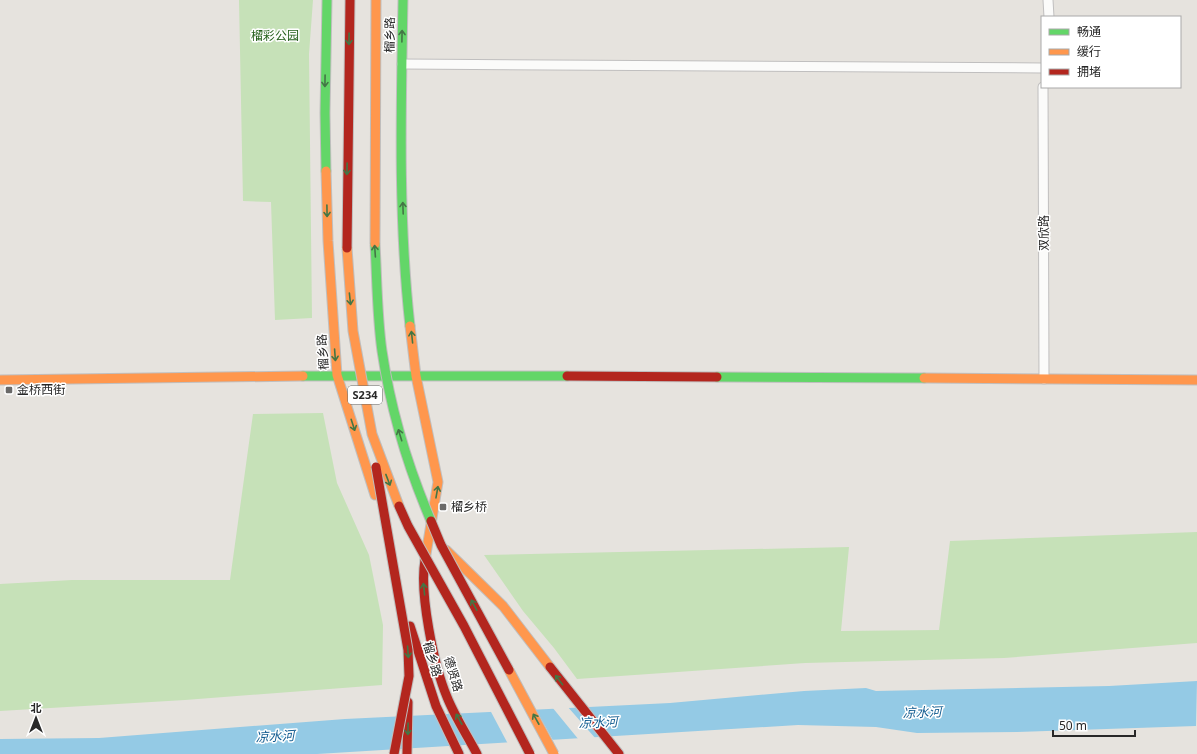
<svg xmlns="http://www.w3.org/2000/svg" width="1197" height="754" viewBox="0 0 1197 754" font-family="'Noto Sans','Noto Sans SC',sans-serif">
	<rect width="100%" height="100%" fill="#e6e3de"/>
	<path fill="#c6e1b8" d="M239 0H313L309 54 312 318 275 320 271 202 243 201Z
		M323 413 337 483 369 555 383 625 382 685 185 700 0 711V584L72 580H230L253 414Z
		M1197 532V643L1004 658 805 663 577 679 554 648 523 611 484 555 849 547 841 631 939 630 950 541Z"/>
	<path fill="#94cae5" d="M1197 681 1196 726 1017 732 917 733 876 727 798 725 317 754H0V739L99 738 345 719 670 703 804 691 866 688 876 691 1109 686Z"/>
	<path fill="#e6e3de" d="M567 706 596 739 579 740 552 707Z
		M535 708 554 742 508 744 490 710Z"/>
	<g fill="none" stroke-linecap="round" stroke-linejoin="round">
		<g stroke="#c0bfbf" stroke-width="11">
			<path id="street" d="M1048 0 1049 17
				M402 64 1042 68
				M1043 87 1044 379"/>
		</g>
		<g stroke="#c0bfbf" stroke-width="11">
			<path id="fast" d="M403 0C401 109 398 218 410 326
				M326 171 325 113 327 0
				M303 376H567
				M717 377 924 378"/>
		</g>
		<g stroke="#c0bfbf" stroke-width="11">
			<path id="slow" d="M326 171 328 241 337 375 375 495
				M410 326 416 376 438 482 425 560
				M924 378 1197 380
				M0 380 303 376
				M446 550 503 606 550 667"/>
		</g>
		<g stroke="#c0bfbf" stroke-width="11">
			<path id="jam" d="M567 376 717 377
				M425 560C419 593 434 666 447 697 455 717 467 735 477 754
				M410 626 436 706 459 754
				M550 667 619 754
				M407 754 408 702"/>
		</g>
		<use href="#street" stroke="#fbfbfa" stroke-width="9"/>
		<use href="#fast" stroke="#63d668" stroke-width="9"/>
		<use href="#slow" stroke="#ff974d" stroke-width="9"/>
		<use href="#jam" stroke="#b3261e" stroke-width="9"/>
		<g stroke="#bfbdbc" stroke-width="11" stroke-linecap="butt">
			<path id="fast-bridge" d="M375 244C377 279 377 316 382 351 391 412 407 465 431 521"/>
		</g>
		<g stroke="#bfbdbc" stroke-width="11" stroke-linecap="butt">
			<path id="slow-bridge" d="M375 244 376 0
				M347 248 353 331 372 434 399 506
				M509 670 554 754"/>
		</g>
		<g stroke="#bfbdbc" stroke-width="11" stroke-linecap="butt">
			<path id="jam-bridge" d="M347 248 350 0
				M376 467 408 650 409 676 394 754
				M399 506 408 526 464 626 530 754
				M431 521 441 545 509 670"/>
		</g>
		<use href="#fast-bridge" stroke="#63d668" stroke-width="9"/>
		<use href="#slow-bridge" stroke="#ff974d" stroke-width="9"/>
		<use href="#jam-bridge" stroke="#b3261e" stroke-width="9"/>
	</g>
	<defs><path id="oneway-shaft" d="M-6 0H5M1.5-3L5.5 0L1.5 3" fill="none" stroke-width="1.6" stroke-linecap="round" stroke-linejoin="round"/></defs>
	<g stroke="#437645">
		<use href="#oneway-shaft" transform="translate(402 36) rotate(-89)"/>
		<use href="#oneway-shaft" transform="translate(349 39) rotate(91)"/>
		<use href="#oneway-shaft" transform="translate(325 81) rotate(91)"/>
		<use href="#oneway-shaft" transform="translate(347 169) rotate(91)"/>
		<use href="#oneway-shaft" transform="translate(403 208) rotate(-92)"/>
		<use href="#oneway-shaft" transform="translate(327 211) rotate(89)"/>
		<use href="#oneway-shaft" transform="translate(375 251) rotate(-94)"/>
		<use href="#oneway-shaft" transform="translate(350 299) rotate(84)"/>
		<use href="#oneway-shaft" transform="translate(412 337) rotate(-96)"/>
		<use href="#oneway-shaft" transform="translate(335 355) rotate(86)"/>
		<use href="#oneway-shaft" transform="translate(353 425) rotate(72)"/>
		<use href="#oneway-shaft" transform="translate(400 435) rotate(-107)"/>
		<use href="#oneway-shaft" transform="translate(388 480) rotate(69)"/>
		<use href="#oneway-shaft" transform="translate(437 492) rotate(-80)"/>
		<use href="#oneway-shaft" transform="translate(424 589) rotate(-96)"/>
		<use href="#oneway-shaft" transform="translate(474 605) rotate(-118)"/>
		<use href="#oneway-shaft" transform="translate(408 652) rotate(86)"/>
		<use href="#oneway-shaft" transform="translate(559 680) rotate(-128)"/>
		<use href="#oneway-shaft" transform="translate(459 719) rotate(-119)"/>
		<use href="#oneway-shaft" transform="translate(536 719) rotate(-119)"/>
		<use href="#oneway-shaft" transform="translate(408 729) rotate(91)"/>
	</g>
	<g fill="#6a6968" stroke="#fff" stroke-width="1.5">
		<rect x="5" y="386" width="8" height="8" rx="2"/>
		<rect x="439" y="503" width="8" height="8" rx="2"/>
	</g>
	<g text-anchor="middle" stroke-width="3" stroke-linejoin="round" paint-order="stroke">
		<rect fill="#fff" stroke="#686868" stroke-width="1" x="348" y="386" width="34" height="18" rx="3"/>
		<g font-size="11" font-weight="bold" fill="#282828">
			<text x="365" y="399">S234</text>
		</g>
		<g font-size="12" fill="#282828" stroke="#fff">
			<text transform="translate(390 35) rotate(-89)" y="4">榴乡路</text>
			<text transform="translate(1044 233) rotate(-90)" y="4">双欣路</text>
			<text transform="translate(323 352) rotate(-94)" y="4">榴乡路</text>
			<text transform="translate(432 659) rotate(73)" y="4">榴乡路</text>
			<text transform="translate(453 674) rotate(73)" y="4">德贤路</text>
		</g>
		<g font-size="12" fill="#26611c" stroke="#fff">
			<text x="275" y="40">榴彩公园</text>
		</g>
		<g font-size="12" fill="#282828" stroke="#fff" text-anchor="start">
			<text x="17" y="394">金桥西街</text>
			<text x="451" y="511">榴乡桥</text>
		</g>
		<g font-size="13" font-style="italic" fill="#135d91" stroke="#fff">
			<text transform="translate(922 712) rotate(-2)" y="5">凉水河</text>
			<text transform="translate(598 722) rotate(-2)" y="5">凉水河</text>
			<text transform="translate(275 736) rotate(-3)" y="5">凉水河</text>
		</g>
	</g>
	<rect x="1041" y="16" width="140" height="72" fill="#ffffff" stroke="#a9a9a9"/>
	<rect x="1049" y="29" width="20" height="6" fill="#63d668" stroke="#a9a9a9"/>
	<text x="1077" y="36" font-size="12" fill="#282828">畅通</text>
	<rect x="1049" y="49" width="20" height="6" fill="#ff974d" stroke="#a9a9a9"/>
	<text x="1077" y="56" font-size="12" fill="#282828">缓行</text>
	<rect x="1049" y="69" width="20" height="6" fill="#b3261e" stroke="#a9a9a9"/>
	<text x="1077" y="76" font-size="12" fill="#282828">拥堵</text>
	<g transform="translate(36 718)" stroke="#ffffff" stroke-width="3" paint-order="stroke">
	<path d="M0-3L7 15L0 10L-7 15Z" fill="#282828"/>
	<text y="-6" font-size="11" font-weight="bold" text-anchor="middle" fill="#282828">北</text>
	</g>
	<path d="M1053 730v6h82v-6" fill="none" stroke="#282828" stroke-width="2"/>
	<text x="1059" y="730" font-size="12" fill="#282828" stroke="#ffffff" stroke-width="3" paint-order="stroke">50 m</text>
</svg>
